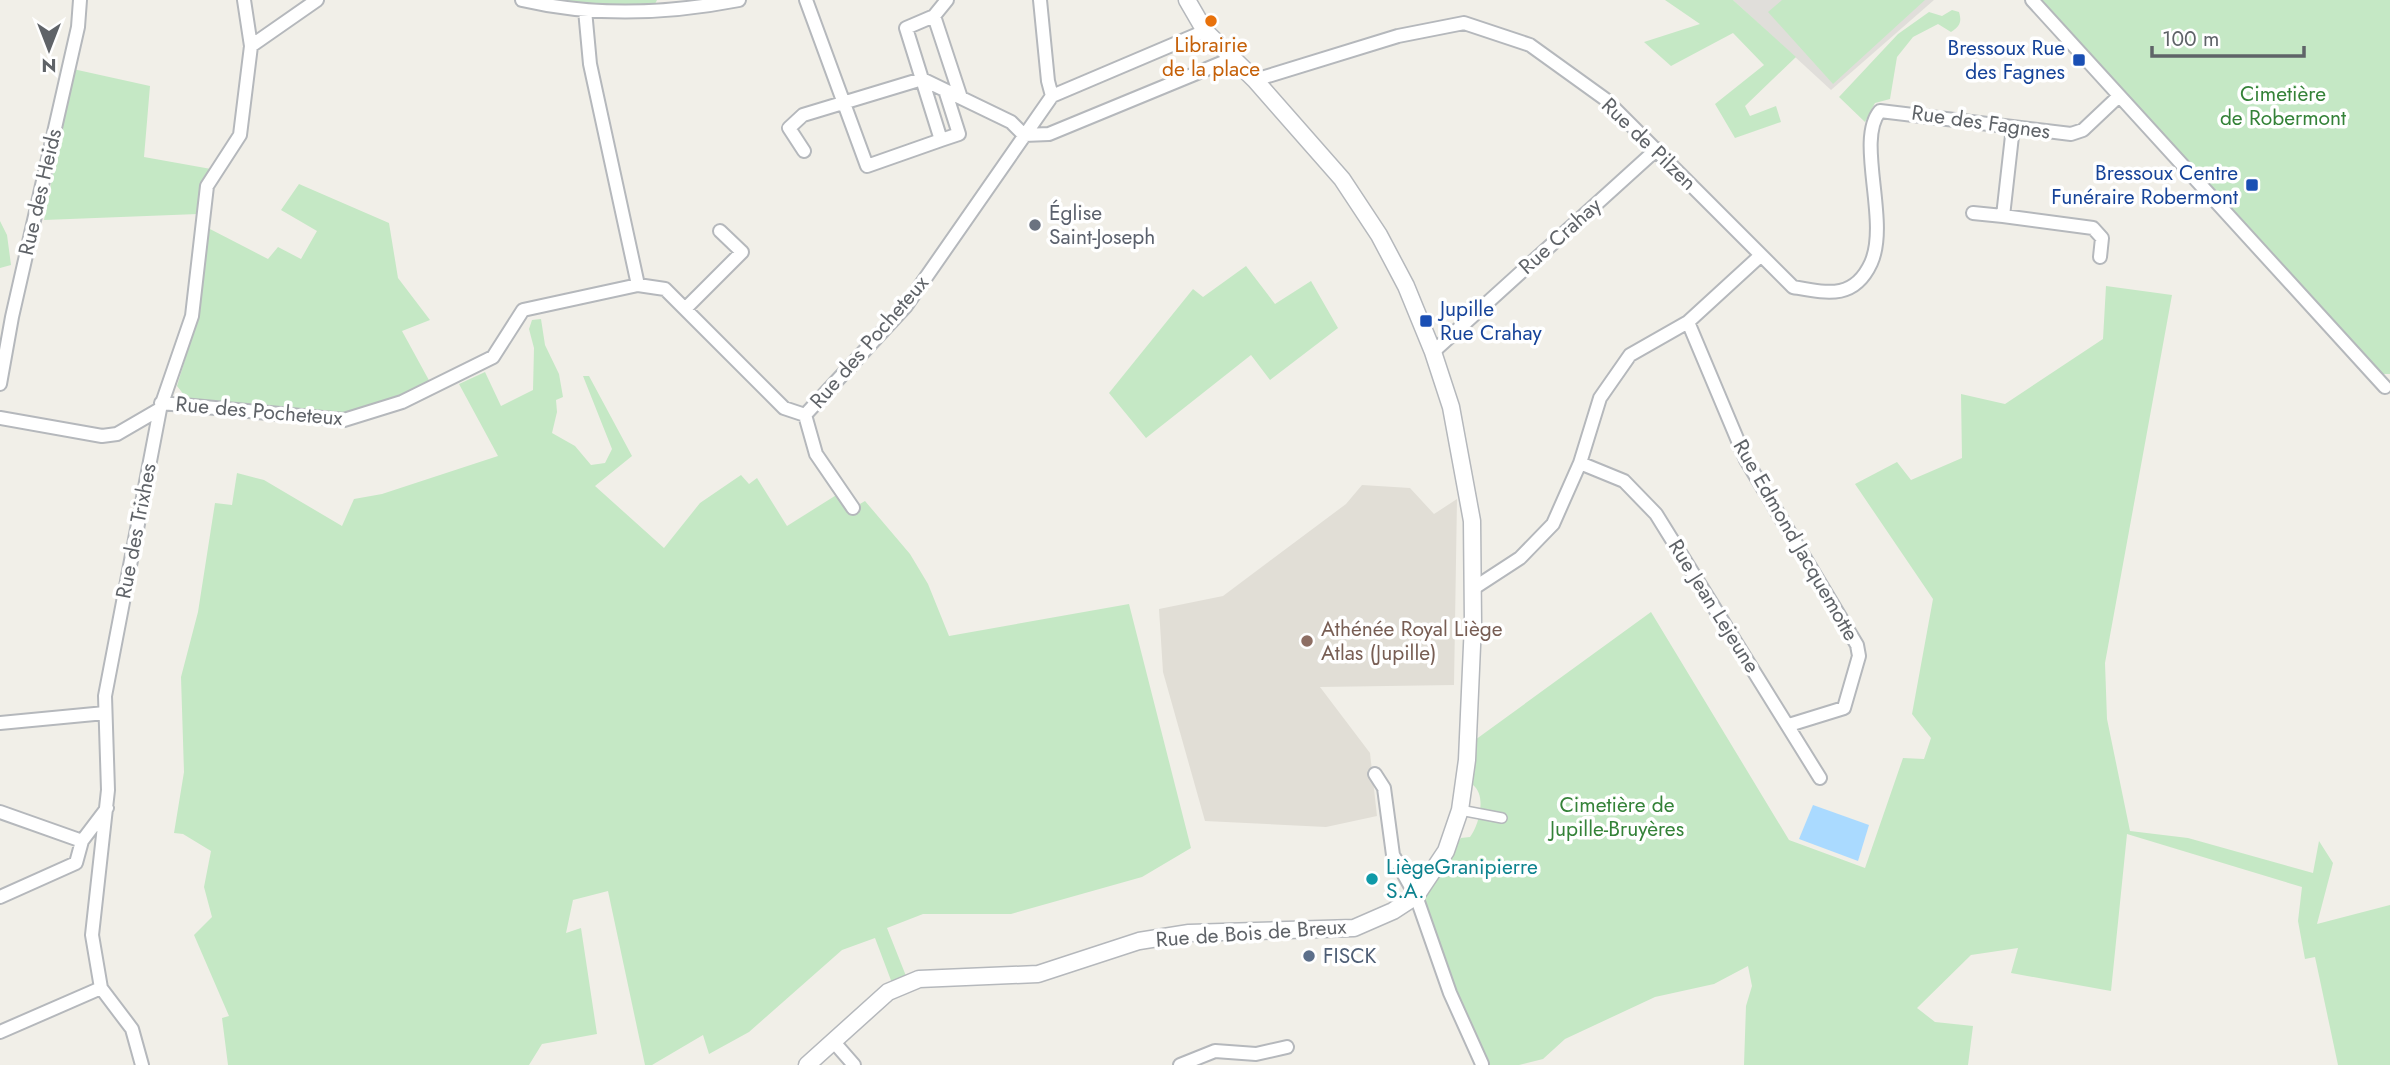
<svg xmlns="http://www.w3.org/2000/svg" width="2390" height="1065" viewBox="0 0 2390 1065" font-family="Jost,sans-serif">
	<rect width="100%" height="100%" fill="#f1efe8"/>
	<path fill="#e0deda" d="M1733 0H1934L1831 90Z"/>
	<path fill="#e1ded6" d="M1362 485 1410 488 1434 514 1457 499 1454 685 1320 687 1370 753 1377 816 1326 827 1205 821 1163 672 1159 609 1223 596 1346 504Z"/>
	<path fill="#c5e8c5" d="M553 0H657L655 4 578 5Z
		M1665 0H1733L1796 57 1745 106 1750 116 1776 106 1781 122 1735 138 1715 104 1764 65 1733 33 1671 66 1644 42 1700 24Z
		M1782 0H1925L1833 84 1768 12Z
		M2042 0H2390V374H2382Z
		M1952 10 1959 12C1962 22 1960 26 1951 32L1938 24 1913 37 1897 57 1890 99 1875 103 1865 122 1839 97 1898 34 1929 12 1942 16Z
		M73 69 150 86 144 157 211 169 198 214 44 220Z
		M299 184 389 223 398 278 430 320 402 331 431 384 343 417 189 401 177 386 193 333 208 228 268 259 278 247 301 259 317 231 281 210Z
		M0 221 7 235 11 265 0 268Z
		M1246 266 1275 304 1311 281 1338 328 1270 380 1251 355 1146 438 1109 393 1193 289 1203 297Z
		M2106 286 2172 295 2105 663 2107 719 2130 831 2188 838 2313 873 2319 841 2333 863 2317 924 2390 905V1065H2338L2315 957 2305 959 2298 921 2302 887 2127 834 2111 991 2011 973 2018 948 1971 955 1917 1008 1935 1022 1973 1026 1968 1065H1744L1746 1006 1752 986 1748 966 1714 984 1655 997 1565 1039 1543 1059 1519 1065H1485L1443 963 1423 900 1461 838 1470 837C1479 825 1487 796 1473 785L1475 740 1651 612 1789 840 1865 868 1903 758 1924 759 1931 738 1912 714 1933 599 1855 484 1897 462 1911 480 1962 458 1961 394 2005 404 2103 339Z
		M541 319 545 345 559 374 563 397 556 400 557 412 552 433 575 446 591 465 605 463 612 449 583 376H589L632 456 595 486 664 548 700 503 741 475 749 484 757 478 787 526 838 494 848 511 865 501 910 554 928 584 949 636 1129 604 1191 848 1142 877 1011 914H923L887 928 906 976 892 983 875 938 842 950 749 1032 709 1054 703 1035 652 1065H645L608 891 573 900 566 933 581 928 597 1034 542 1044 529 1065H228L222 1018 229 1016 194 935 212 917 204 887 211 851 183 834 174 833 184 772 181 677 198 612 215 503 232 505 237 473 264 480 342 526 354 499 382 494 498 456 459 384 485 372 501 406 533 390 534 348 529 329 532 320Z"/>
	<path fill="#aadaff" d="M1813 805 1869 825 1858 861 1799 839Z"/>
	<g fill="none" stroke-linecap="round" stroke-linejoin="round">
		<g stroke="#b5b8bc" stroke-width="12">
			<path id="pedestrian" d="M1460 810 1502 818"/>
		</g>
		<g stroke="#b5b8bc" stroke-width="16">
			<path id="minor" d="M522 0C594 17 667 14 739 0
				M806 0 867 166 941 140
				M1040 0 1048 81 1052 96
				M2032 0 2385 387
				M585 10 590 64 638 285
				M934 16 961 98
				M251 46 317 0
				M1255 80 1398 36 1464 23 1530 45 1605 99 1793 287C1827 293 1854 300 1871 263 1890 221 1855 140 1880 111L2071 134 2083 130 2119 96
				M945 90 959 134 941 140 906 28 934 16 947 0
				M2013 127 2003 216 2093 228 2102 238 2100 257
				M1024 135 1049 134 1231 59
				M804 151 789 128 803 115 922 79 1011 122 1024 135
				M1973 213 2003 216
				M686 308 742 252 720 231
				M1688 322 1746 460 1857 645 1859 656 1844 708 1789 725
				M1433 352 1657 149
				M0 384 12 317 78 27 80 0
				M161 403 344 420 402 402 493 357 523 310 638 285 665 289 784 408 805 415 906 306 1052 96 1205 31
				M805 415 816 454 853 508
				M0 418 102 436 117 434 160 409
				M1580 463 1624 481 1656 514 1820 778
				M1474 588 1520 558 1553 524 1580 463 1600 398 1630 355 1688 322 1760 256
				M0 723 105 713
				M1375 774 1384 788 1393 855 1416 896 1450 993 1482 1064
				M0 812 82 841 76 863 0 897
				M82 841 107 808
				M0 1032 101 988
				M833 1041 854 1065
				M142 1065 132 1029 101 988 92 935 108 790 105 696 160 409 192 316 207 186 240 135 251 46 244 0
				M1180 1065 1215 1051 1256 1054 1287 1047"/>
		</g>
		<g stroke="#b5b8bc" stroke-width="19">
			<path id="tertiary" d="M807 1065 888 992 919 979 1038 974 1139 941 1189 933 1354 928 1393 911 1416 896 1446 851 1460 810 1467 760 1473 623 1472 521 1451 407 1433 352 1406 286 1379 235 1342 179 1255 80 1205 31 1187 0"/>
		</g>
		<use href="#pedestrian" stroke="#fff" stroke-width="9"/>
		<use href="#minor" stroke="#fff" stroke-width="12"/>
		<use href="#tertiary" stroke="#fff" stroke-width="16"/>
	</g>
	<circle fill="#e8710a" stroke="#fff" stroke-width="2.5" cx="1211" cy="21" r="7"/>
	<g fill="#1a4fb4" stroke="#fff" stroke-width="2.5">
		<rect x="2072" y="53" width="14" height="14" rx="3.5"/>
		<rect x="2245" y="178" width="14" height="14" rx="3.5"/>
		<rect x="1419" y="314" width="14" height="14" rx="3.5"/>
	</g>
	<circle fill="#6b7280" stroke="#fff" stroke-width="2.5" cx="1035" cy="225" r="7"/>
	<circle fill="#8d6e63" stroke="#fff" stroke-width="2.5" cx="1307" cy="641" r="7"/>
	<circle fill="#0f9aa8" stroke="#fff" stroke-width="2.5" cx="1372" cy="879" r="7"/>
	<circle fill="#5c6f8a" stroke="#fff" stroke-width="2.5" cx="1309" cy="956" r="7"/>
	<g text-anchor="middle" stroke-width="7" stroke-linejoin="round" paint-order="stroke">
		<g font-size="21" fill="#c56008" stroke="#fff">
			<text x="1211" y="52">Librairie<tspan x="1211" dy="24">de la place</tspan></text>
		</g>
		<g font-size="21" fill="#164399" stroke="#fff" text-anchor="end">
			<text x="2065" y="55">Bressoux Rue<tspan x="2065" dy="24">des Fagnes</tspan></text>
			<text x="2238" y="180">Bressoux Centre<tspan x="2238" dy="24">Funéraire Robermont</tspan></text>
			<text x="1440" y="316" text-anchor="start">Jupille<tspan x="1440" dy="24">Rue Crahay</tspan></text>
		</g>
		<g font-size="21" fill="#348238" stroke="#fff">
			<text x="2283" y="101">Cimetière<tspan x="2283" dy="24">de Robermont</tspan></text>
			<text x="1617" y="812">Cimetière de<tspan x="1617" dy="24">Jupille-Bruyères</tspan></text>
		</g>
		<g font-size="21" fill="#5f6368" stroke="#fff">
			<text transform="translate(1981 122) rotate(8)" y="7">Rue des Fagnes</text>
			<text transform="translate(1649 144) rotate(44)" y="7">Rue de Pilzen</text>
			<text transform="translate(40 192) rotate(-77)" y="7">Rue des Heids</text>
			<text transform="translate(1560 236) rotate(-42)" y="7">Rue Crahay</text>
			<text transform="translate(869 342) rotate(-49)" y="7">Rue des Pocheteux</text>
			<text transform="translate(259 411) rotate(5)" y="7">Rue des Pocheteux</text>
			<text transform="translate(136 531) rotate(-79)" y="7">Rue des Trixhes</text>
			<text transform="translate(1796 540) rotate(60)" y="7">Rue Edmond Jacquemotte</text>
			<text transform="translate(1714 606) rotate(58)" y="7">Rue Jean Lejeune</text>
			<text transform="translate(1251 933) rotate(-4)" y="7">Rue de Bois de Breux</text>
		</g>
		<g font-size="21" fill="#5b616d" stroke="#fff" text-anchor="start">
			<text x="1049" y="220">Église<tspan x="1049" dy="24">Saint-Joseph</tspan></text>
		</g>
		<g font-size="21" fill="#785e54" stroke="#fff" text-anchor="start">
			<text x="1321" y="636">Athénée Royal Liège<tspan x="1321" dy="24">Atlas (Jupille)</tspan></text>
		</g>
		<g font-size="21" fill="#0d838f" stroke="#fff" text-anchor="start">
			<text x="1386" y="874">LiègeGranipierre<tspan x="1386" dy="24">S.A.</tspan></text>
		</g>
		<g font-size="21" fill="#4e5e75" stroke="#fff" text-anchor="start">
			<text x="1323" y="963">FISCK</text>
		</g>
	</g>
	<g transform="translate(49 49) rotate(180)" stroke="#ffffff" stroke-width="5" paint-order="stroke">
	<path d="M0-5L12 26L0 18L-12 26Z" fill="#5f6368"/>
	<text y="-10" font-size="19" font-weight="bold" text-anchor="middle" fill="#5f6368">N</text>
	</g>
	<path d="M2152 46v10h152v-10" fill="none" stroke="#5f6368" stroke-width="3.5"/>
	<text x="2162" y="46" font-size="21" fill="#5f6368" stroke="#ffffff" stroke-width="5" paint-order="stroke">100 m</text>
</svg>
